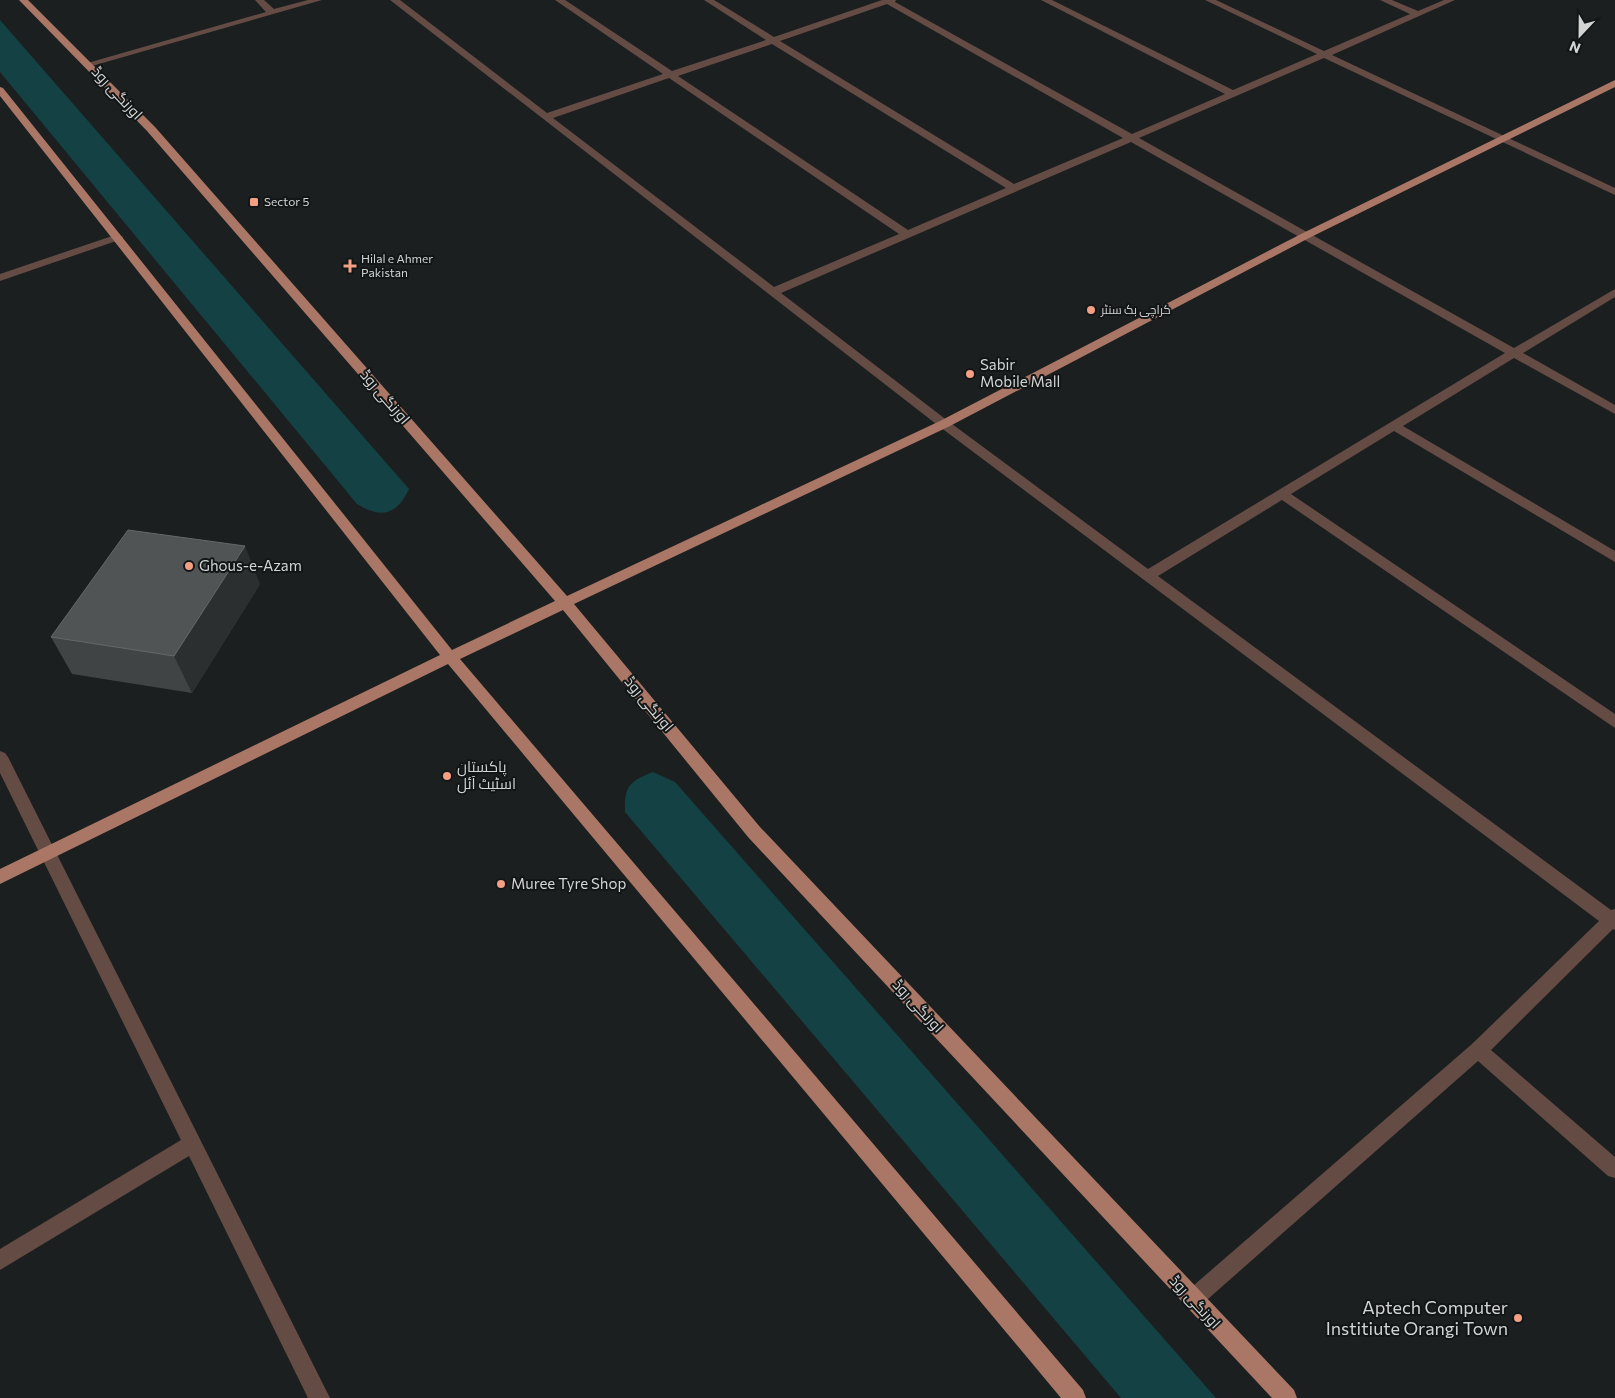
<svg xmlns="http://www.w3.org/2000/svg" width="1615" height="1398" viewBox="0 0 1615 1398" font-family="Commissioner,Cairo,sans-serif">
	<rect width="100%" height="100%" fill="#1c1f1f"/>
	<path fill="#144143" d="M0 20 409 489C397 515 381 519 357 504L0 72Z
		M653 772 675 782 1216 1398H1121L625 812C624 786 630 781 653 772Z"/>
	<g fill="none" stroke-linecap="round" stroke-linejoin="round">
		<path fill="#644b44" fill-rule="evenodd" d="M255 0H264L274 9 308 0H322L92 66 84 64 266 12Z
			M390 0H400L547 113 663 74 555 0H565L672 71 766 40 704 0H714L774 37 882 0H896L895 2 1132 134 1225 94 1041 0H1052L1233 90 1317 54 1205 0H1216L1324 51 1410 14 1380 0H1392L1418 11 1444 0H1455L1332 55 1615 188V195L1324 58 1139 138 1514 348 1615 289V297L1523 353 1615 405V414L1514 358 1403 426 1615 551V562L1394 431 1291 494 1615 714V728L1282 500 1158 576 1611 910 1615 909V930L1613 929 1491 1050 1615 1157V1178L1608 1176 1478 1061 1200 1306 1193 1309 1186 1306 1183 1299 1186 1292 1472 1044 1599 921 940 427ZM887 4 1123 138 1014 184 780 41ZM772 44 1006 188 908 230 678 76ZM669 78 899 234 774 287 553 118ZM1131 142 1505 353 1148 569 948 421 781 293Z
			M118 234 123 237 122 239 0 281V274Z
			M0 751 5 753 8 757 330 1398H308L189 1156 0 1270V1249L181 1140 0 773Z"/>
		<path fill="#aa7767" fill-rule="evenodd" d="M19 0H28L155 127 567 596 940 421 1301 234 1615 80V87L1309 238 948 427 574 604 760 827 1294 1390 1297 1398H1272L748 837 563 610 460 659 1083 1390 1086 1398H1061L448 664 0 884V869L440 655 0 96V87L3 88 452 650 555 601 147 131Z"/>
	</g>
	<path fill="#404444" d="M260 584 192 693 72 674 51 637Z"/>
	<path fill="#2b2f2f" d="M245 546 260 584 192 693 174 656Z"/>
	<path fill="#505454" stroke="#646868" d="M128 530 245 546 174 656 51 637Z"/>
	<g fill="#f39f84" stroke="#131616" stroke-width="2">
		<rect x="249" y="197" width="10" height="10" rx="2.5"/>
		<path d="M347.5 258.5h5v5h5v5h-5v5h-5v-5h-5v-5h5z"/>
		<circle cx="1091" cy="310" r="5"/>
		<circle cx="970" cy="374" r="5"/>
		<circle cx="189" cy="566" r="5"/>
		<circle cx="447" cy="776" r="5"/>
		<circle cx="501" cy="884" r="5"/>
		<circle cx="1518" cy="1318" r="5"/>
	</g>
	<g text-anchor="middle" stroke-width="4" stroke-linejoin="round" paint-order="stroke">
		<g font-size="12" fill="#d3d5d5" stroke="#131616" text-anchor="start">
			<text x="264" y="206">Sector 5</text>
			<text x="361" y="263">Hilal e Ahmer<tspan x="361" dy="14">Pakistan</tspan></text>
			<text x="1101" y="314">کراچی بک سنٹر</text>
		</g>
		<g font-size="15" fill="#d3d5d5" stroke="#131616">
			<text transform="translate(117 93) rotate(47)" y="5">اورنگی روڈ</text>
			<text transform="translate(385 397) rotate(49)" y="5">اورنگی روڈ</text>
			<text transform="translate(649 704) rotate(50)" y="5">اورنگی روڈ</text>
			<text transform="translate(918 1006) rotate(47)" y="5">اورنگی روڈ</text>
			<text transform="translate(1195 1302) rotate(47)" y="5">اورنگی روڈ</text>
		</g>
		<g font-size="15" fill="#d3d5d5" stroke="#131616" text-anchor="start">
			<text x="980" y="370">Sabir<tspan x="980" dy="17">Mobile Mall</tspan></text>
			<text x="199" y="571">Ghous-e-Azam</text>
			<text x="457" y="772">پاکستان<tspan x="457" dy="17">اسٹیٹ آئل</tspan></text>
			<text x="511" y="889">Muree Tyre Shop</text>
		</g>
		<g font-size="18" fill="#d3d5d5" stroke="#131616" text-anchor="end">
			<text x="1508" y="1314">Aptech Computer<tspan x="1508" dy="21">Institiute Orangi Town</tspan></text>
		</g>
	</g>
	<g transform="translate(1580 35) rotate(202)" stroke="#131616" stroke-width="4" paint-order="stroke">
	<path d="M0-4L9 19L0 12L-9 19Z" fill="#d3d5d5"/>
	<text y="-8" font-size="14" font-weight="bold" text-anchor="middle" fill="#d3d5d5">N</text>
	</g>
</svg>
